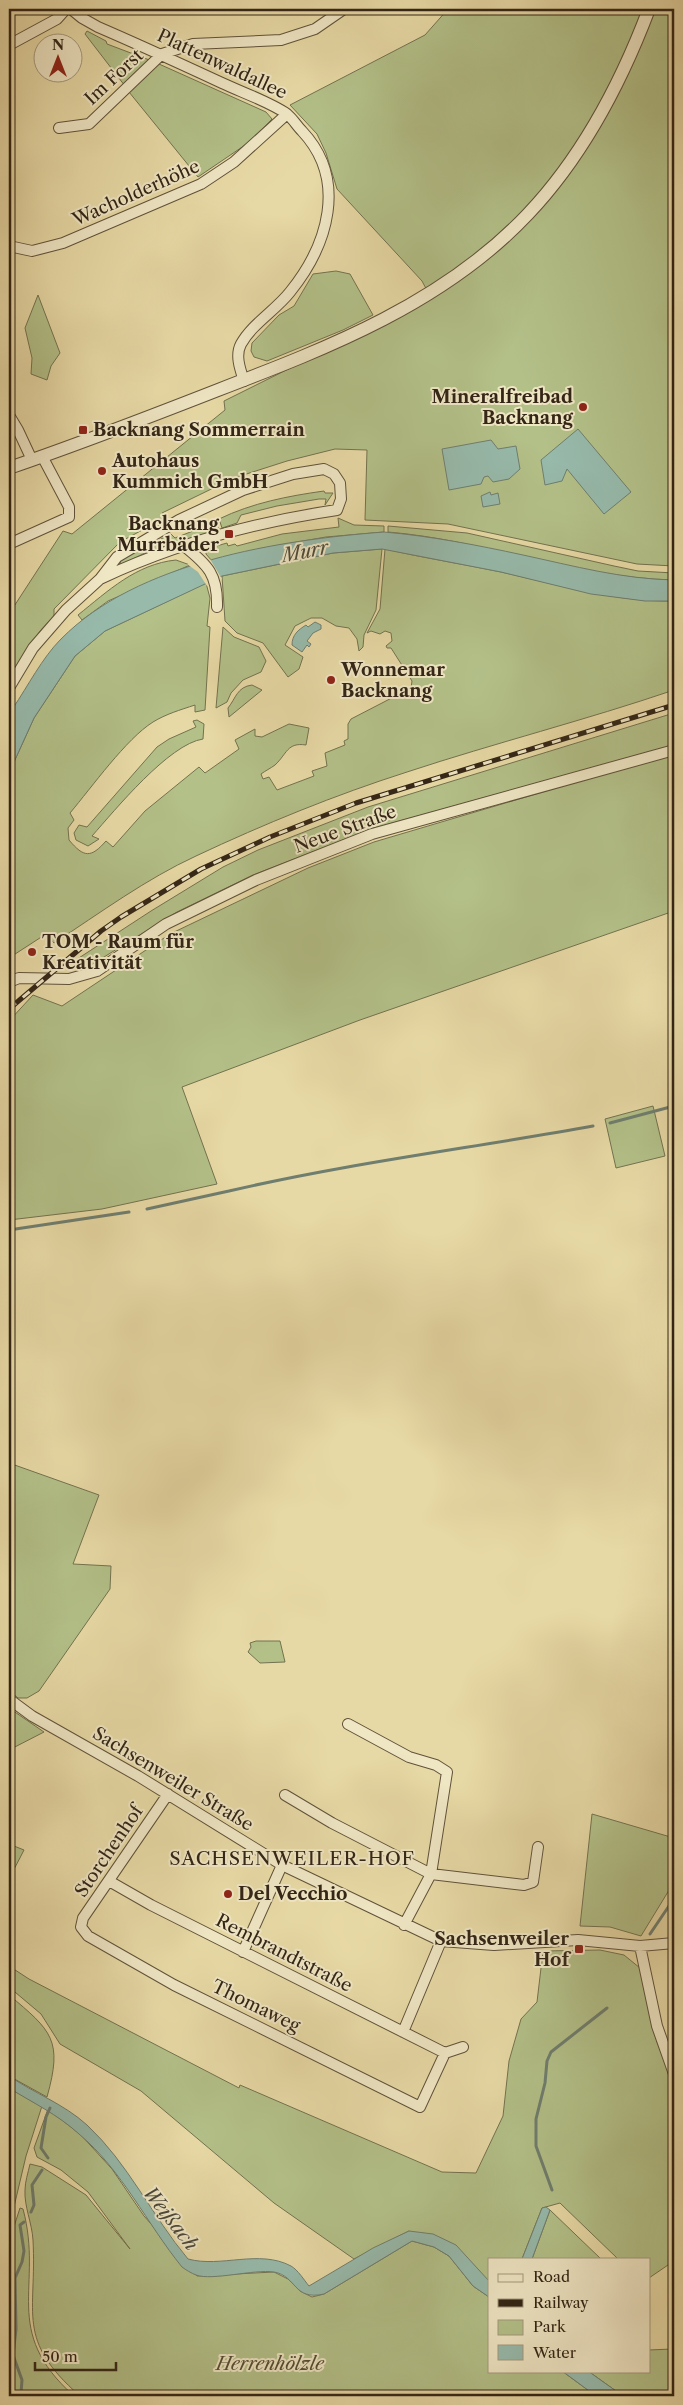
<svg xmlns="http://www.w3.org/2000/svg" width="683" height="2405" viewBox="0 0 683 2405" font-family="'Libre Caslon Text',serif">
	<rect width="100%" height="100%" fill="#e7d9a5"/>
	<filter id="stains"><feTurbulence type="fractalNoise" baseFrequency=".004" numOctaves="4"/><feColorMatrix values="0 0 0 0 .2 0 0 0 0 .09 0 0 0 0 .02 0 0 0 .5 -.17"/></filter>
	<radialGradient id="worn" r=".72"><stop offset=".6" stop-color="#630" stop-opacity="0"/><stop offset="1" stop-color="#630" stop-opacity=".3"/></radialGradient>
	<path fill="#b3c088" stroke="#73724f" d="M448 9H674V566L637 564 448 524 365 520 367 450 335 449 287 461 234 478 162 513 168 521 163 524 159 521 120 542 54 609V616L40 631 9 679V614L63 531 72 534 225 410 224 401 431 298 422 281 337 189 326 153 317 134 290 105 425 35Z
		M87 31 106 41 107 44 152 61 125 86 85 34Z
		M159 64 266 112 272 119 251 141 198 177 129 92Z
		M336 271 350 274 373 315 343 330 267 361 254 357 251 351 252 343 279 315 294 306 313 274Z
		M38 295 60 353 51 366 47 380 31 374 32 358 25 328Z
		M324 491 325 493H333L325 505 326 499H319L277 506 241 515 237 523 222 528 219 519C252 503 288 496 324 491Z
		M338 518 354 525 384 526V532L326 537 263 548 212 561 206 554V549L227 543 228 546 235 544 237 546 282 534 339 527Z
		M216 522 219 530 149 551 123 564 120 563 121 559 171 534 175 538Z
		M388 526 467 533 614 566 638 571 674 573V580C577 578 484 540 388 532Z
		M382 549 376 610 364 635 363 647 359 651 357 639 349 628 336 626 322 618H311L295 626 285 645 303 657 299 669 288 677 263 643 237 633 225 621 222 576 333 553Z
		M385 549C424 558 463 564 501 572 559 585 615 602 674 601V690C586 720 495 743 407 772 335 795 264 824 196 856 146 879 100 913 54 943L46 934 9 958V773L34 718 75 656 105 631 206 583 210 598 207 626 210 627 205 710 195 712V705C180 710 166 714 153 722 126 739 92 787 70 813L74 820 68 828 69 840C84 858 91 858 106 841L113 847 145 811 199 767 205 773 239 749 235 740 255 729V736L262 737 289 724 309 728 306 745C287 742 287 754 275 765 271 768 265 771 261 774L263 779 269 777 277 790 314 776 312 771 327 766 325 753 345 745 344 741 348 739V724L351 719 411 688 412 681 391 648H387L386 646 392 641 391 633 385 631 380 634 371 631 367 633 380 609Z
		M176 560 190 565 108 601 82 620 78 615C108 591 136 564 176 560Z
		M223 627 234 637 259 647 266 661 261 672 243 680 231 693 227 702 216 708Z
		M252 685 262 690 229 717 228 708C236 698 237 687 252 685Z
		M674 713V745L371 829 253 875 177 912 91 965 65 967 151 911 223 867 258 850 368 807Z
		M197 720 204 724 203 739C169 744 115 810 92 836L99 839 88 846 76 840 74 833 79 825 87 827 157 747 169 739 196 727 193 721Z
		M674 753V911L360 1020 182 1087 217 1184 102 1209 9 1220V1021L33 995 62 1006 170 934 308 868 374 842Z
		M653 1106 665 1156 616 1168 605 1119Z
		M9 1463 99 1495 73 1564 111 1566 110 1589 39 1691 27 1698H18L9 1690Z
		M256 1641H280L285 1662 260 1663 248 1652 251 1647 250 1643Z
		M9 1708 44 1732 9 1750Z
		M592 1814 674 1838V1882L641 1936 610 1927 580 1926Z
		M9 1844 24 1850 9 1879Z
		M600 1950 624 1955 640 1968 657 2042 674 2083V2269L668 2265 649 2278V2259H618L560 2203 542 2208 522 2259H489V2281L409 2231 354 2259 274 2203 141 2091 60 2044 41 2014 9 1987V1966L29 1979 239 2088 240 2085 442 2172 476 2173 503 2116 509 2061 521 2019 537 2002 543 1951Z
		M9 1995C52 2031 63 2040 47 2097L9 2076Z
		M9 2088 42 2106 26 2156 9 2228Z
		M48 2109 81 2135 112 2169 144 2216 197 2276 274 2272 288 2279 300 2291 312 2297 324 2294 412 2241 434 2247 449 2256 473 2286 489 2297V2371H562L596 2396H80C15 2339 37 2315 33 2240 32 2223 24 2206 25 2190 25 2182 28 2173 30 2164L42 2167 86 2195 130 2249 88 2192 61 2170 37 2157 34 2148Z
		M20 2208 23 2209C44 2287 0 2330 74 2396H9V2242Z
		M550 2210 601 2259H532Z
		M672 2349 674 2350V2396H623L588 2371H649V2350Z"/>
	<path fill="#97baab" stroke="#6f7e6f" d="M578 429 631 492 604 514 567 469 562 481 545 485 541 460Z
		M491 440 498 449 516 446 520 469 509 479 493 482 488 476 484 477 481 484 449 490 442 449Z
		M490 492 491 495 498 493 500 504 483 507 481 496Z
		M384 532C430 536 477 545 523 555 574 566 622 579 674 580V601H645L591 594 501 572 382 549 333 553 222 576 105 631 75 656 34 718 9 773V716L13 708C28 686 42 658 61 639 137 562 279 540 384 532Z
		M315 622 321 625V629L313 633 307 641 311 644 309 647 307 645 302 652 292 645C292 635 298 630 306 625L308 627Z
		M9 2076C34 2093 64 2104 87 2125 128 2163 152 2216 188 2259 221 2268 259 2249 291 2266 298 2270 304 2280 309 2286L373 2248 409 2231 433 2234 456 2245 489 2281V2297L473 2286 449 2256 434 2247 412 2241 324 2294C293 2301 297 2276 274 2272 254 2269 212 2281 196 2275 191 2273 186 2270 182 2267 147 2224 122 2170 79 2134 57 2114 33 2103 9 2088Z
		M546 2207 550 2210 532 2259H522L542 2208Z
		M562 2371H588L623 2396H596Z"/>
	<path fill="#e7d9a5" d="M210 559 222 579 207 586 198 572 187 564Z"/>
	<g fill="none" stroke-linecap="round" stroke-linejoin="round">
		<path stroke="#6f7e6f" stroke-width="3" d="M610 1123 674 1106
			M229 1191C349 1163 472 1148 593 1126
			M147 1209 229 1191
			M9 1230 129 1212
			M650 1934 673 1900
			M48 2158 41 2148 46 2117 50 2108
			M552 2190 536 2146V2119L545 2083 547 2061 551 2052 607 2008
			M31 2212 34 2205 32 2185 42 2170
			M19 2396 21 2393 22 2380 13 2355 16 2329 15 2278 22 2262 24 2251 20 2225 24 2222"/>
		<g stroke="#60523a" stroke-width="12">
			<path id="minor" d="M71 9 82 18 98 27C140 45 181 64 222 83 241 92 270 102 287 114 293 119 297 126 302 131 348 180 328 245 290 292 276 310 252 324 241 344 235 355 240 369 244 381
				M9 45 57 19 66 9
				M59 128 89 124 162 54 193 44 281 40 315 29 344 9
				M9 246 32 251 63 243 201 184 234 162 287 114
				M9 415 18 430 32 460
				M9 544 69 517V507L42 456
				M184 546C208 565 218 575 217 607
				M9 688 33 648 66 610 100 579 117 557 179 520 243 490 293 474 324 469 334 474 340 483 341 499 337 510C256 522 174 544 100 579
				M9 982 19 978 69 979 97 971 166 924 256 880 372 834 674 750
				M9 1699 32 1716 138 1776 282 1865 441 1941 494 1945 578 1940 640 1946 674 1943
				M348 1724 409 1757 436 1765 447 1772 431 1874 404 1925
				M168 1794 83 1918 81 1927 88 1936 174 1985 420 2107 445 2053
				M285 1795 332 1823 431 1874 524 1885 533 1882 538 1847
				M109 1881 151 1905 445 2053 463 2047
				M640 1946 657 2026 674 2074
				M243 1952 282 1865
				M403 2032 441 1941"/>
		</g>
		<g stroke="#60523a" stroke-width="14">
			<path id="tertiary" d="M9 468C79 444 149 417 218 390 330 347 444 303 528 214 583 156 621 83 649 9"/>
		</g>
		<use href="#minor" stroke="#efe6c4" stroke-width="10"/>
		<use href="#tertiary" stroke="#efe6c4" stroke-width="12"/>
		<g stroke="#332516" stroke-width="5">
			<path id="rail" d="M9 1009 101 931 121 917 201 869 270 837 356 803 674 705"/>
		</g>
		<use href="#rail" stroke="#efe6c4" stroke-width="3" stroke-dasharray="9" stroke-linecap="butt"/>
	</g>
	<g fill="#8f2418" stroke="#efe6c4" stroke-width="2">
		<circle cx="583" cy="407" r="5"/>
		<rect x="78" y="425" width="10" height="10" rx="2.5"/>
		<circle cx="102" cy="471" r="5"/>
		<rect x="224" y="529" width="10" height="10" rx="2.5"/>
		<circle cx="331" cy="680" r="5"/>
		<circle cx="32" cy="952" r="5"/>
		<circle cx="228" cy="1894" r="5"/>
		<rect x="574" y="1944" width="10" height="10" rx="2.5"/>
	</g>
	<g text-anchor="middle" stroke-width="4" stroke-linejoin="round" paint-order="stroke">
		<g font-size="18" fill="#332516" stroke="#efe6c4">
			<text transform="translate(222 64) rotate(25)" y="6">Plattenwaldallee</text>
			<text transform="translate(114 77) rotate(-43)" y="6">Im Forst</text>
			<text transform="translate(136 193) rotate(-24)" y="6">Wacholderhöhe</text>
			<text transform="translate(345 829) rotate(-20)" y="6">Neue Straße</text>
			<text transform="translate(173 1779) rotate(31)" y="6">Sachsenweiler Straße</text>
			<text transform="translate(109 1851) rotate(-56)" y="6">Storchenhof</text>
			<text transform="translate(284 1953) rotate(27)" y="6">Rembrandtstraße</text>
			<text transform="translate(256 2006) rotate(26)" y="6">Thomaweg</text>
		</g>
		<g font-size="18" font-weight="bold" fill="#332516" stroke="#efe6c4" text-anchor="start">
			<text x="573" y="403" text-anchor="end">Mineralfreibad<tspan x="573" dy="21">Backnang</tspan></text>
			<text x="93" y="436">Backnang Sommerrain</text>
			<text x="112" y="467">Autohaus<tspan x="112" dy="21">Kummich GmbH</tspan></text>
			<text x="219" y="530" text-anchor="end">Backnang<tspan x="219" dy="21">Murrbäder</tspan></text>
			<text x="341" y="676">Wonnemar<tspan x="341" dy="21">Backnang</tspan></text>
			<text x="42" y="948">TOM - Raum für<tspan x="42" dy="21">Kreativität</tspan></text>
			<text x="238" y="1900">Del Vecchio</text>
			<text x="569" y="1945" text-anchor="end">Sachsenweiler<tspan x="569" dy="21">Hof</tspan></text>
		</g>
		<g font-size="18" font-style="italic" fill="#534c32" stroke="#efe6c4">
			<text x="270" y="2370">Herrenhölzle</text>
		</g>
		<g font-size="19" font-style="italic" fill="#4c4a3b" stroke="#efe6c4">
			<text transform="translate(305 551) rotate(-11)" y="7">Murr</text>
			<text transform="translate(171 2218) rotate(52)" y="7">Weißach</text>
		</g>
		<g font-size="19" letter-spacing="1" fill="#332516" stroke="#efe6c4">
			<text x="292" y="1865">SACHSENWEILER-HOF</text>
		</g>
	</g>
	<rect width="683" height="2405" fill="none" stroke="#e7d9a5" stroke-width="30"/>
	<rect x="10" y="10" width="663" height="2385" fill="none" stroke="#332516" stroke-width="2.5"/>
	<rect x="15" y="15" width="653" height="2375" fill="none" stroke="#332516"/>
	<rect x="488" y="2258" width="162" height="115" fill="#efe6c4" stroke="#a4997e"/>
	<rect x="498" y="2274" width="25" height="8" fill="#efe6c4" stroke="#a4997e"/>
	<text x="533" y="2282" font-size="15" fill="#332516">Road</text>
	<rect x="498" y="2299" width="25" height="8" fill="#332516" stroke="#a4997e"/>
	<text x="533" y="2308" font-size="15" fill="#332516">Railway</text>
	<rect x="498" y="2320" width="25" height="15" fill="#b3c088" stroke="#a4997e"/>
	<text x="533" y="2332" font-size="15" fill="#332516">Park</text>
	<rect x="498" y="2345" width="25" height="15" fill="#97baab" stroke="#a4997e"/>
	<text x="533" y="2358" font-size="15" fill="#332516">Water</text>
	<g transform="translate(58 58)"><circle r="24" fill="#efe6c4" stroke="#a4997e"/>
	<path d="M0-4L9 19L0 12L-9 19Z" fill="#8f2418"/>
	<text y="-8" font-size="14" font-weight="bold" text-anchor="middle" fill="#332516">N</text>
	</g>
	<path d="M35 2362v8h81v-8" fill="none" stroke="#332516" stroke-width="2.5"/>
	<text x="42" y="2362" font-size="15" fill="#332516" stroke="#efe6c4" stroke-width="4" paint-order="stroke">50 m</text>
	<rect width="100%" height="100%" filter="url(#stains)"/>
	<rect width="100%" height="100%" fill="url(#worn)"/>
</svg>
